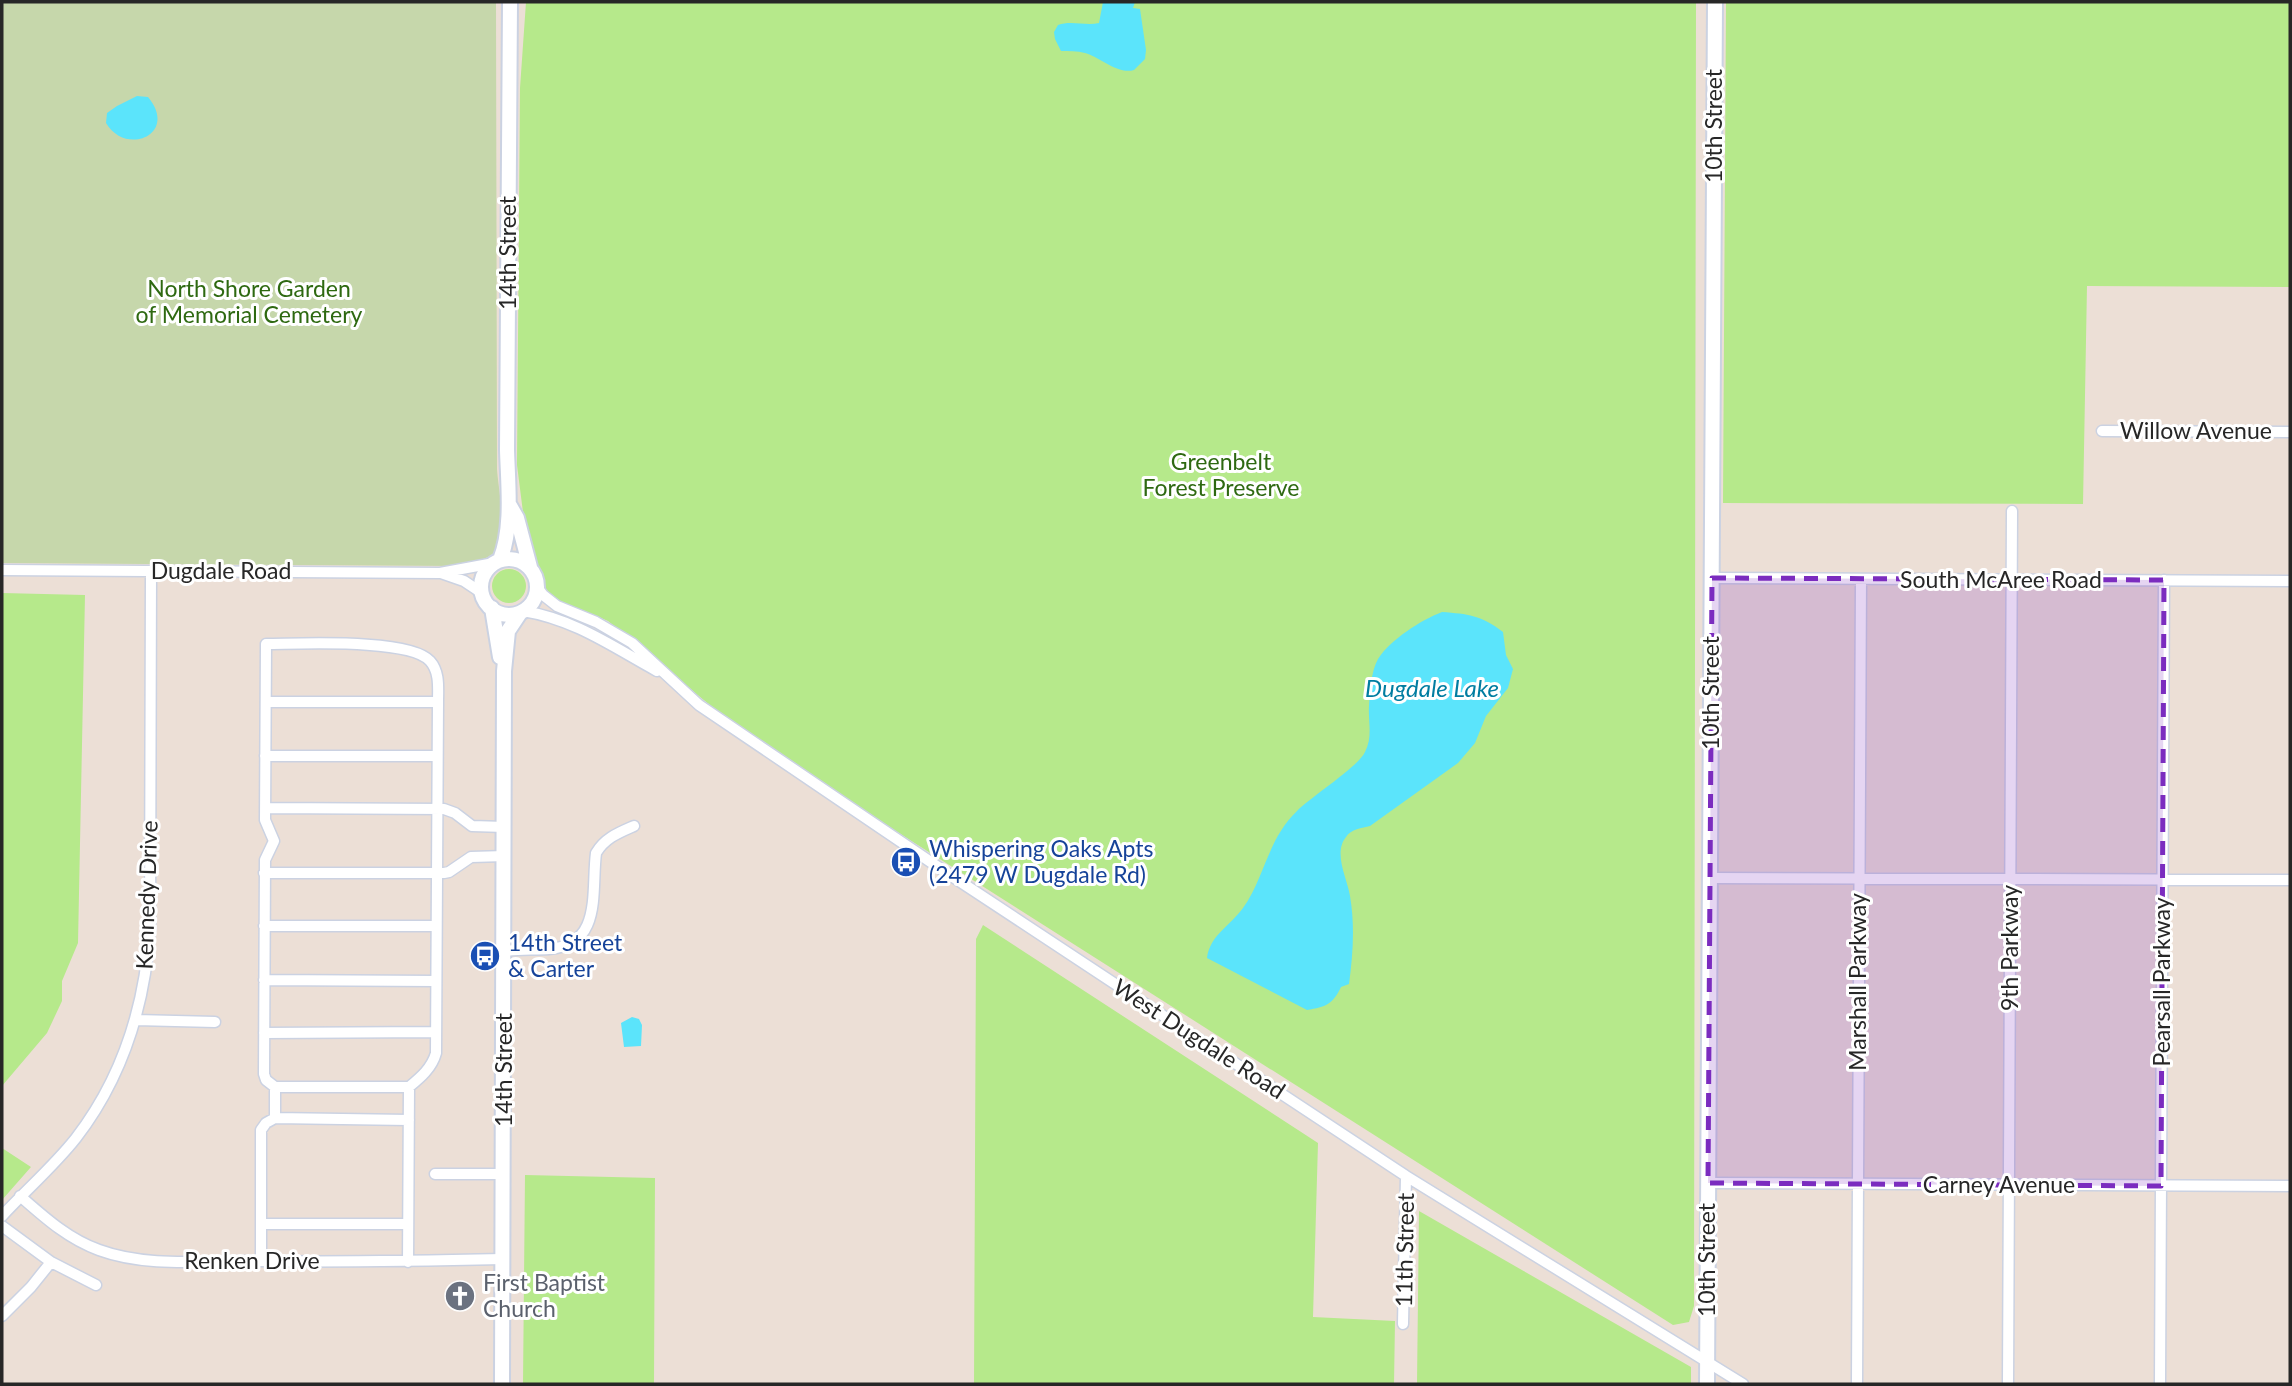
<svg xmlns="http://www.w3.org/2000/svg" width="2292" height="1386" viewBox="0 0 2292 1386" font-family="Lato,sans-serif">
	<rect width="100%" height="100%" fill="#ecdfd6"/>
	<path fill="#b6e98b" d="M526 2H1696L1694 1306 1689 1322 1673 1325 751 739 608 621 550 597 542 583 526 536 517 465 520 88Z
		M1726 2H2290V287L2087 286 2083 504 1723 503Z
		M492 586a17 17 0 1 1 34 0a17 17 0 1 1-34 0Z
		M2 593 85 595 78 943 62 981V1001L47 1033 2 1086Z
		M983 925 1318 1143 1313 1317 1395 1321 1394 1384H974L976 939Z
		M2 1148 31 1167 2 1200Z
		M525 1175 655 1178 654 1384H523Z
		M1419 1211 1691 1367V1384H1417Z"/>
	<path fill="#c6d7ab" d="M2 2H496L497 469C498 488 509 538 495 552 487 560 470 563 459 566L2 563Z"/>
	<path fill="#5be4fb" d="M1103 2H1135L1133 8 1140 9 1146 50 1145 59 1134 70C1118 75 1100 57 1085 53 1077 51 1069 51 1061 51L1055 39 1054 32 1058 25C1071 20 1085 26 1099 23Z
		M137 96 148 97C179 134 126 157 106 123L107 113 117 106Z
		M1442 612C1468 614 1481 615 1503 632L1506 655 1513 669 1508 688 1486 716 1475 743 1458 763 1370 826C1362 828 1351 829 1346 837 1333 853 1347 878 1350 896 1355 925 1353 954 1349 984L1341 987C1333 1004 1326 1007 1307 1010L1207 958C1210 935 1230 926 1243 908 1265 877 1267 840 1297 811 1312 796 1358 767 1365 752 1373 737 1368 722 1369 706 1370 692 1371 671 1378 659 1390 640 1421 620 1442 612Z
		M632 1017 639 1019 642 1025 641 1046 624 1047 621 1023Z"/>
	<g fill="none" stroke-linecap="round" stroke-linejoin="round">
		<g stroke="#cbd2e2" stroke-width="13">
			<path id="street" d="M2102 431 2290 432
				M2 570 440 573 494 563
				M441 573 464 581 482 593
				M1712 578 2290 581
				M537 587 543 595 557 606 596 622 632 643 699 705 944 871 1406 1176 1743 1384
				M523 611C574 619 613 647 657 671
				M266 644C299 644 410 638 430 661 440 672 438 688 438 702L436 1053C432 1068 420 1078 409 1087H275L266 1080 264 1074 265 860 274 841 265 820Z
				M266 702H438
				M265 756H437
				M265 808 444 809 455 813 472 826 505 827
				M264 873H444L449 872 471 857 505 856
				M1710 878 2290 880
				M264 926H436
				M505 951C519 949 534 950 549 949 603 945 591 892 596 853 605 838 618 833 634 826
				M264 980 436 981
				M136 1020 215 1022
				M264 1033 436 1032
				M275 1118 409 1120
				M435 1174H503
				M1708 1183 2290 1186
				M20 1196C44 1217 68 1239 99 1250 145 1267 199 1261 247 1261 332 1262 417 1261 503 1259
				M2 1216C26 1190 54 1166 76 1138 123 1077 145 1005 150 929L151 571
				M261 1224H408
				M2 1226 51 1262 96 1285
				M261 1261V1130L266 1123 275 1118V1087
				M408 1262 409 1087
				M2 1316 31 1287 51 1262
				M1403 1324 1406 1176
				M1857 1384 1861 579
				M2008 1384 2012 511
				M2160 1384 2164 580"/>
		</g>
		<g stroke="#cbd2e2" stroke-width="18">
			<path id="secondary" d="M509 504 517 518 530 567
				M481 587a28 28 0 1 1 56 0a28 28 0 1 1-56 0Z
				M500 560C513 528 508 485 507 450L510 2
				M492 608 500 657
				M502 1384 504 671 508 631 520 613
				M1707 1384 1715 2"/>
		</g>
		<use href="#street" stroke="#fff" stroke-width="10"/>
		<use href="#secondary" stroke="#fff" stroke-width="14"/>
	</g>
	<path fill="#7b2cbf" fill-opacity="0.2" stroke="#7b2cbf" stroke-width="5" stroke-dasharray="14 9" stroke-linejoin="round" d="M1712 578 2164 580 2161 1186 1708 1183Z"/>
	<defs>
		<g id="bus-disc" transform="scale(1.575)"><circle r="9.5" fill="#1a4fb4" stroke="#fff"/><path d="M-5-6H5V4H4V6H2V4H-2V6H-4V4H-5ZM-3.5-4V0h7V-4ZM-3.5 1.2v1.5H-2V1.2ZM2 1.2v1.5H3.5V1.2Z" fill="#fff"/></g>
		<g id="church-disc" transform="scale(1.575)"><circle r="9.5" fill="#6b7280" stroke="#fff"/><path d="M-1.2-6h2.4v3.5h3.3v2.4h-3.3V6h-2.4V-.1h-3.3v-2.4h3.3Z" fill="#fff"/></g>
	</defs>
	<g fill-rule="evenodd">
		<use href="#bus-disc" x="906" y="862"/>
		<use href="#bus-disc" x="485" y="956"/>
		<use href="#church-disc" x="460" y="1296"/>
	</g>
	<g text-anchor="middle" stroke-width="6" stroke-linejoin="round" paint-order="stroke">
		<g font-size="23" fill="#272727" stroke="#fff">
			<text transform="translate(1714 126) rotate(-90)" y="8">10th Street</text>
			<text transform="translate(508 253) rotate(-90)" y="8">14th Street</text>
			<text x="2196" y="439">Willow Avenue</text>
			<text x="221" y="579">Dugdale Road</text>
			<text x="2001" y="588">South McAree Road</text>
			<text transform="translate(1711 693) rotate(-90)" y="8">10th Street</text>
			<text transform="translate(147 895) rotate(-88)" y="8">Kennedy Drive</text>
			<text transform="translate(2010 948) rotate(-90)" y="8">9th Parkway</text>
			<text transform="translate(1858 982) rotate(-90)" y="8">Marshall Parkway</text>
			<text transform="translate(2162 982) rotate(-90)" y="8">Pearsall Parkway</text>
			<text transform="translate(1199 1039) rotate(33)" y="8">West Dugdale Road</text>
			<text transform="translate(504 1070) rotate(-90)" y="8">14th Street</text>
			<text x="1999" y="1193">Carney Avenue</text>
			<text transform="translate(1405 1250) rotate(-89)" y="8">11th Street</text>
			<text transform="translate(1707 1260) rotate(-90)" y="8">10th Street</text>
			<text x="252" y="1269">Renken Drive</text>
		</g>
		<g font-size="23" fill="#2e6911" stroke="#fff">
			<text x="249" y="297">North Shore Garden<tspan x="249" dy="26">of Memorial Cemetery</tspan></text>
			<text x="1221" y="470">Greenbelt<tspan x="1221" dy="26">Forest Preserve</tspan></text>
		</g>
		<g font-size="23" fill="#164399" stroke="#fff" text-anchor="start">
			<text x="929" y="857">Whispering Oaks Apts<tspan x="929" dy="26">(2479 W Dugdale Rd)</tspan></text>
			<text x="508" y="951">14th Street<tspan x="508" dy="26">&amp; Carter</tspan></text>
		</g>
		<g font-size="23" fill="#5b616d" stroke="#fff" text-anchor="start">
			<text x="483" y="1291">First Baptist<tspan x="483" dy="26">Church</tspan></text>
		</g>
		<g font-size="24" font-style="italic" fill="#007da1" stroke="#fff">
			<text x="1432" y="697">Dugdale Lake</text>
		</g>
	</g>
	<rect width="2292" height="1386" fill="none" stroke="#272727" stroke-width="7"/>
</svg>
